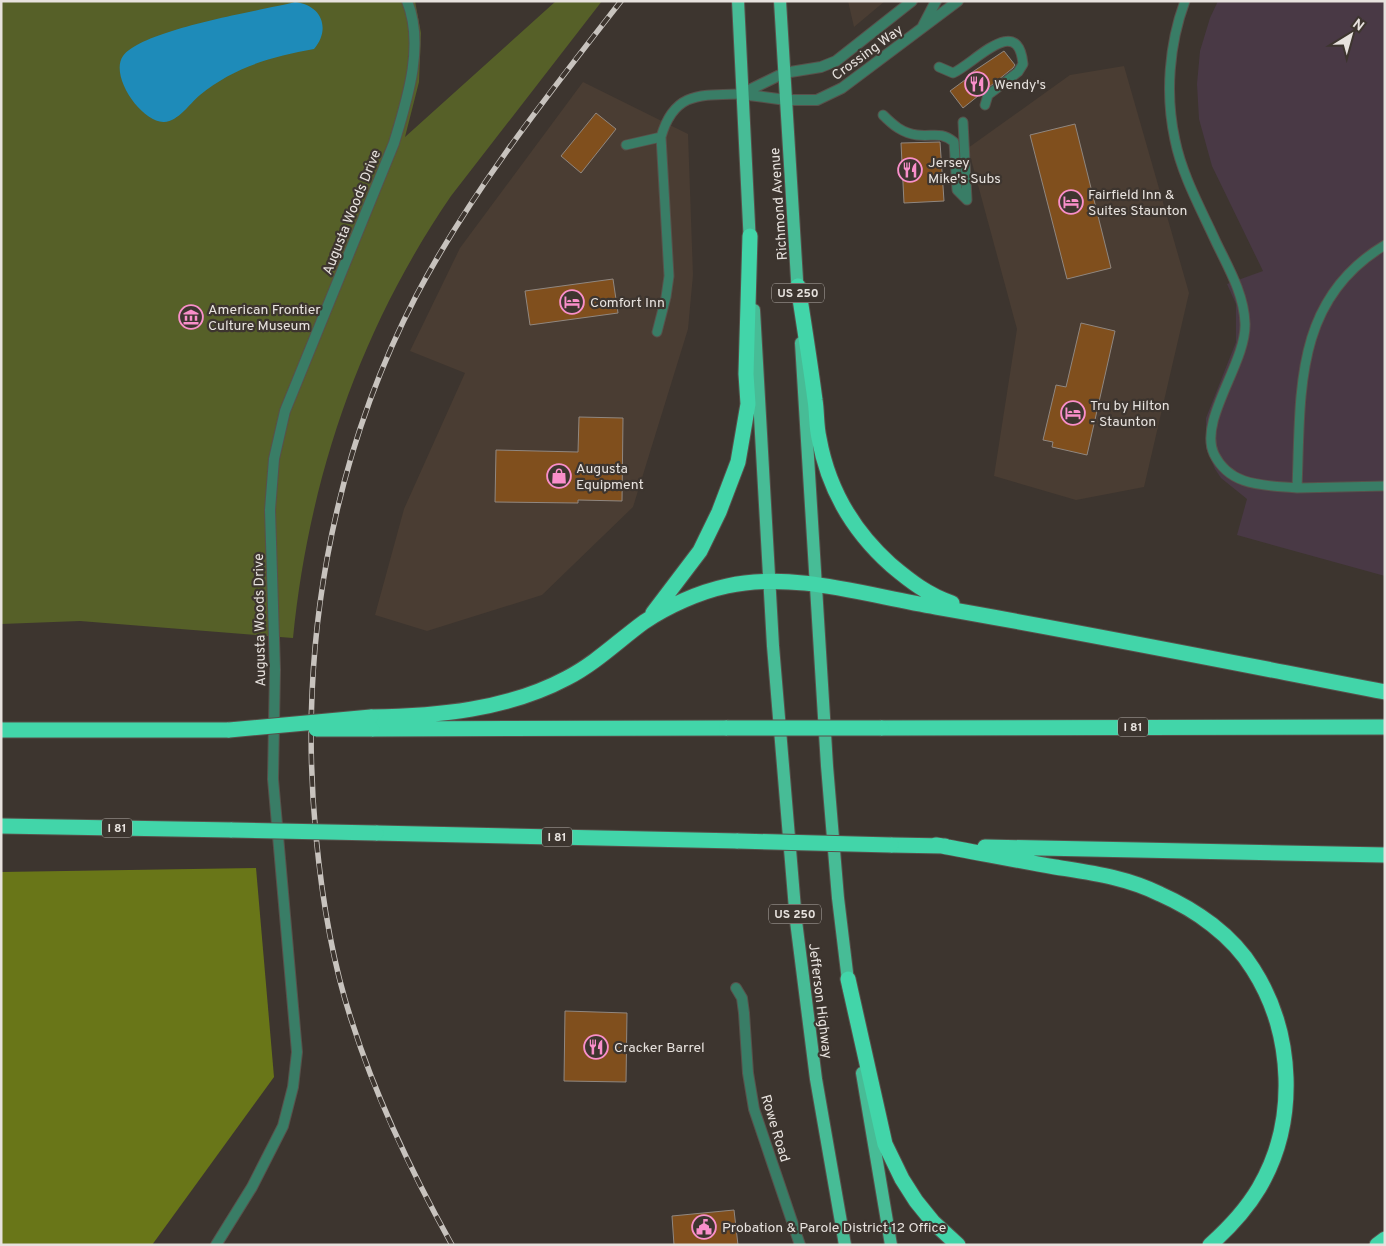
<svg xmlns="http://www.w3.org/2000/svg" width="1386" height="1246" viewBox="0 0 1386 1246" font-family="Overpass,sans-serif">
	<rect width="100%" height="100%" fill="#3d352f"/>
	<path fill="#4a3d33" d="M848 1H885L854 27Z
		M1124 66 1189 293 1144 487 1076 500 994 476 1017 329 968 148 1070 75Z
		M583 82 688 134 693 275 688 329 633 507 542 595 427 631 375 615 404 509 465 373 410 351 460 248Z"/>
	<path fill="#493945" d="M1218 1H1385V576L1237 535 1247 499 1221 478 1215 469 1206 448V418L1236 342V304L1227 284 1263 271 1212 166 1199 119 1197 84 1200 51 1210 18Z"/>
	<path fill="#566028" d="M1 1H415L421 33 419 82 405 137 556 1H602L451 196C360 329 309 478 293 638L80 621 1 624Z"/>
	<path fill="#697618" d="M256 868 274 1077 152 1245H1V872Z"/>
	<path fill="#1e8bb9" d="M295 2C322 5 331 29 314 49 271 57 234 67 200 95 189 104 179 121 164 122 142 123 109 76 123 56 143 29 260 11 295 2Z"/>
	<path fill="#804f1d" stroke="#908780" d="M1004 51 1015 65 1013 68 963 108 950 91 969 77 968 75Z
		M596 113 616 129 581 173 561 156Z
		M1075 124 1111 268 1067 279 1030 135Z
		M940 142 944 201 904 203 901 143Z
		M613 279 618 313 530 325 525 291Z
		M1081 323 1115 331 1087 455 1052 447 1053 442 1043 440 1056 385 1066 387Z
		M579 417 623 418 622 501 578 500V503L495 502 496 450 578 452Z
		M565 1011 627 1013 626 1082 564 1081Z
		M734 1210 738 1245H674L672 1216Z"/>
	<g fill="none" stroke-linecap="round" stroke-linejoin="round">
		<g stroke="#58514b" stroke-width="11">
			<path id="service" d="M1185 1C1169 44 1165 95 1175 140 1182 175 1201 209 1216 242 1228 267 1244 294 1245 323 1247 362 1198 420 1214 454 1230 487 1264 485 1297 488
				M939 67 953 73C974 64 1018 12 1023 64L1018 72 988 95 985 105
				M883 115C893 125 902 133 917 135 933 137 940 131 954 142L957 190 967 200
				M963 122 967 200
				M626 145 661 137
				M1385 245C1293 300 1301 393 1297 488L1385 486
				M657 332 666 297 669 276 661 137C674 91 701 95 741 94"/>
		</g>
		<g stroke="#58514b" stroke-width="12">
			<path id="minor" d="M736 988 742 998 744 1013 748 1073 754 1109 800 1245
				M216 1245 252 1187 283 1126 293 1087 297 1052 273 779 275 670 270 510 274 459 285 411 394 143C407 100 425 45 407 1"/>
		</g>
		<g stroke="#58514b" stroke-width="12">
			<path id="tertiary" d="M923 26 936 1
				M741 94 786 100H817L842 88 958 1
				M741 94 784 73 821 67 836 61 912 1"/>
		</g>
		<g stroke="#58514b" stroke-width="14">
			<path id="primary" d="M738 1 750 245
				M780 1 798 296
				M754 310 773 646 796 921 816 1079 845 1245
				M801 343 827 766 838 898 849 989
				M862 1073 891 1245"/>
		</g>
		<g stroke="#58514b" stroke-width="17">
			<path id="motorway" d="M798 286C804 324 810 362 815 400 817 412 816 425 819 438 828 488 853 531 891 565 910 581 928 595 952 603
				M653 613 700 551 719 512 738 462 748 404 746 374 750 236
				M371 717C437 716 507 710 567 678 596 663 618 641 644 622 668 606 699 592 727 586 795 571 868 596 936 607 1086 633 1235 663 1385 692
				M881 728 1385 727
				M372 729 727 728
				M1 730H229
				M1 826 232 830
				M376 833 738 841
				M891 845 945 846
				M936 845C975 852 1015 860 1055 867 1092 873 1125 877 1160 894 1196 910 1232 935 1253 969 1294 1033 1298 1122 1259 1188 1246 1210 1229 1228 1210 1245
				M985 847 1385 855
				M848 979 885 1144 902 1179 916 1201 933 1222 958 1245
				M1377 1245 1385 1239"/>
		</g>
		<use href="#service" stroke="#397d66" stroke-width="9"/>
		<use href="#minor" stroke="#397d66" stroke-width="10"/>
		<use href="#tertiary" stroke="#397d66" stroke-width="10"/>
		<use href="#primary" stroke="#47bc96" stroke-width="12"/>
		<use href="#motorway" stroke="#42d5a9" stroke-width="15"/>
		<g stroke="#c8c3be" stroke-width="5.5">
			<path id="rail" d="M452 1245C412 1173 377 1101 352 1022 332 962 322 899 316 836 298 651 330 462 416 296 472 190 547 96 621 1"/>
		</g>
		<use href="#rail" stroke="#3d352f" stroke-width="4" stroke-dasharray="11" stroke-linecap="butt"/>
		<g stroke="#58514b" stroke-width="17" stroke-linecap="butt">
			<path id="motorway-bridge" d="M727 728H881
				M316 729H372
				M229 730 371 717
				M232 830 376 833
				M738 841 891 845"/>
		</g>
		<use href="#motorway-bridge" stroke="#42d5a9" stroke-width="15"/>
	</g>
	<defs>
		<g id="restaurant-ring" transform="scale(1.25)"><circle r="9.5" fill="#3d352f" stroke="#f98fca" stroke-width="1.5"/><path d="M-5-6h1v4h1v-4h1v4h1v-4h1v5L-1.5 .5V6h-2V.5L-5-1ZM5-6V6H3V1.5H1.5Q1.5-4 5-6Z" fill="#f98fca"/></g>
		<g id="hotel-ring" transform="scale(1.25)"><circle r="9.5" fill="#3d352f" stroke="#f98fca" stroke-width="1.5"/><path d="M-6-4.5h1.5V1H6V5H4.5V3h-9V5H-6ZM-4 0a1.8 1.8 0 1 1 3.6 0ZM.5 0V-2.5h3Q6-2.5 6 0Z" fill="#f98fca"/></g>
		<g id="museum-ring" transform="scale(1.25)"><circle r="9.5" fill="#3d352f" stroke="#f98fca" stroke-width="1.5"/><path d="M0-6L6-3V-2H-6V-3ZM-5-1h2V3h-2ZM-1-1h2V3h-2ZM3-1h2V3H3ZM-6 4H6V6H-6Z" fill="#f98fca"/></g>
		<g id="shop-ring" transform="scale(1.25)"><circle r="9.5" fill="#3d352f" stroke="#f98fca" stroke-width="1.5"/><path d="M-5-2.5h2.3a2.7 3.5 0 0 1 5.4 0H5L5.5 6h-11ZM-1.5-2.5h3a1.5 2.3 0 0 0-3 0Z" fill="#f98fca"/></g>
		<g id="civic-ring" transform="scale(1.25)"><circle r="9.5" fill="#3d352f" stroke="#f98fca" stroke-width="1.5"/><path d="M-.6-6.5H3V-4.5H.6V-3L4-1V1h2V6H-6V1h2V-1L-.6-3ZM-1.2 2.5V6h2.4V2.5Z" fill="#f98fca"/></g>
	</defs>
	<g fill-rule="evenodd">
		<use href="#restaurant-ring" x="977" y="84"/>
		<use href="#restaurant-ring" x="910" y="170"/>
		<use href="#hotel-ring" x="1071" y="202"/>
		<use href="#hotel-ring" x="572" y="302"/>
		<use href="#museum-ring" x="191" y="317"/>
		<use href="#hotel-ring" x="1073" y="413"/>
		<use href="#shop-ring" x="559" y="476"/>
		<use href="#restaurant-ring" x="596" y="1047"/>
		<use href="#civic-ring" x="704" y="1227"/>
	</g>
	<g text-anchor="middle" stroke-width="4.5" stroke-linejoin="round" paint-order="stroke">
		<g fill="#3d352f" stroke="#b4aeaa" stroke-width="1">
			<rect x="772" y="283.5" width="52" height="19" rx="4"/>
			<rect x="1118" y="717.5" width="30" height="19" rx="4"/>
			<rect x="102" y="818.5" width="30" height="19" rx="4"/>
			<rect x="542" y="827.5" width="30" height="19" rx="4"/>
			<rect x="769" y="904.5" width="52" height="19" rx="4"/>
		</g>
		<g font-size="12" font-weight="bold" fill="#e7e2de">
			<text x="798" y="297">US 250</text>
			<text x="1133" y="731">I 81</text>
			<text x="117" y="832">I 81</text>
			<text x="557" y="841">I 81</text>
			<text x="795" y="918">US 250</text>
		</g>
		<g font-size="14" fill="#e7e2de" stroke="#3d352f">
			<text transform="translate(867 52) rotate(-36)" y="5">Crossing Way</text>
			<text transform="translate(778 204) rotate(-94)" y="5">Richmond Avenue</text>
			<text transform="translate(351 212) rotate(-68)" y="5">Augusta Woods Drive</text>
			<text transform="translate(259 620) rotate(-91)" y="5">Augusta Woods Drive</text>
			<text transform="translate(821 1001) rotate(83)" y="5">Jefferson Highway</text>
			<text transform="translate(776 1128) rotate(73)" y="5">Rowe Road</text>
		</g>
		<g font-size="14" fill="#e7e2de" stroke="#3d352f" text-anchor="start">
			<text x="994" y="89">Wendy's</text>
			<text x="928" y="167">Jersey<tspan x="928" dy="16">Mike's Subs</tspan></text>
			<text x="1088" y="199">Fairfield Inn &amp;<tspan x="1088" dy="16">Suites Staunton</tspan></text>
			<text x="590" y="307">Comfort Inn</text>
			<text x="208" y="314">American Frontier<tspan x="208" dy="16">Culture Museum</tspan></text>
			<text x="1090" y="410">Tru by Hilton<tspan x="1090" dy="16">- Staunton</tspan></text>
			<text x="576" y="473">Augusta<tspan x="576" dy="16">Equipment</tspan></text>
			<text x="614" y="1052">Cracker Barrel</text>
			<text x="722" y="1232">Probation &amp; Parole District 12 Office</text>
		</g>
	</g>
	<rect width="1386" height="1246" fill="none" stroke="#e7e2de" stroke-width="5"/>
	<g transform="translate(1351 35) rotate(37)" stroke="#3d352f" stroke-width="4" paint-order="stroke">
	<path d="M0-4L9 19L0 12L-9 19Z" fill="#e7e2de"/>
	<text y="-8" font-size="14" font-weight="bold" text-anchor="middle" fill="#e7e2de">N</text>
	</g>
</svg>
